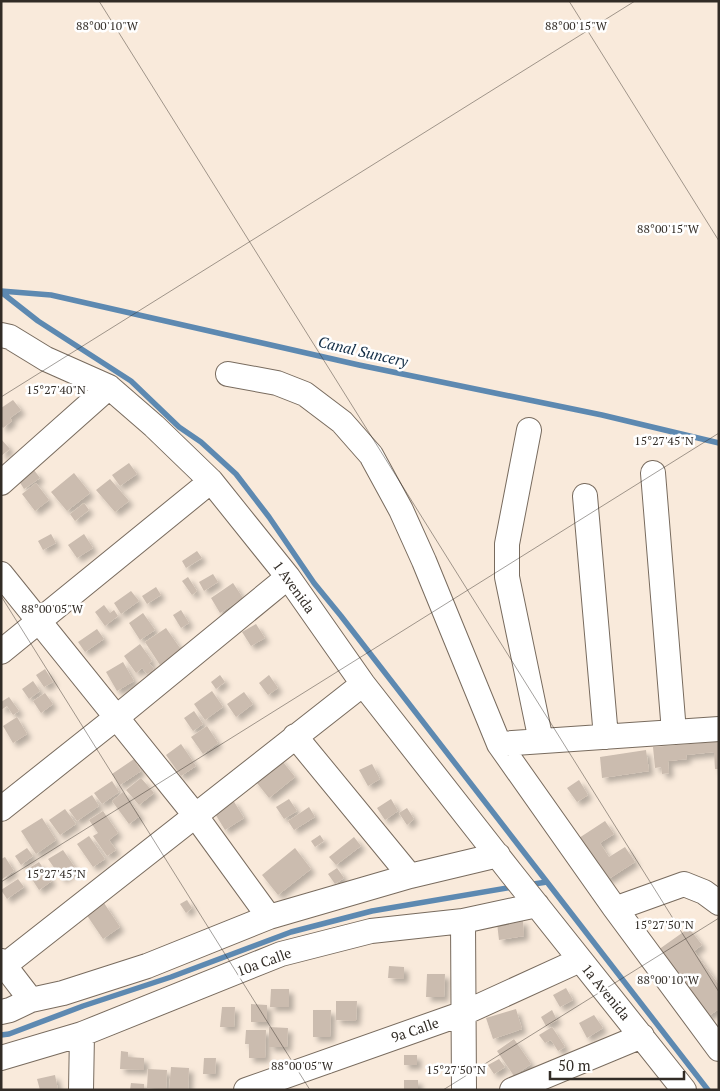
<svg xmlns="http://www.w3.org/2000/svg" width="720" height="1091" viewBox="0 0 720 1091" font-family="'PT Serif',serif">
	<defs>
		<filter id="shadow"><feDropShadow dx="4.5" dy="4.5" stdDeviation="2.5" flood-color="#0004"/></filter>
	</defs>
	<rect width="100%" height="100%" fill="#f9eadb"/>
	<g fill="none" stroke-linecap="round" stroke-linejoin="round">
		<path stroke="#5d89b1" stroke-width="5.5" d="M1 291 51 295 359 365 602 415 719 443
			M1 292 38 321 131 381 179 427 201 442 236 474 269 517 314 583 341 616 547 882
			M527 885 547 882 708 1090
			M1 1035 9 1034 83 1006 171 977 291 932 372 911 513 887"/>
	</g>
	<path fill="#cbbcaf" filter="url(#shadow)" d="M13 400 21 410 10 418 12 421 3 428 1 425V408Z
		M1 439 10 449 1 456Z
		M129 463 137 474 120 486 112 475Z
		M34 470 40 478 24 489 19 481Z
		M74 473 90 493 67 511 51 492Z
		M110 479 129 501 115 512 96 490Z
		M36 483 49 500 35 511 22 494Z
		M84 503 89 510 75 521 70 514Z
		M51 534 56 543 43 550 38 541Z
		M84 534 93 548 77 558 68 545Z
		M197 551 202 558 186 568 182 561Z
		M213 574 218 582 204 591 199 582Z
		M188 577 197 591 192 595 182 581Z
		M233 583 243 598 220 613 211 598Z
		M156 587 161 595 147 604 142 596Z
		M131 591 139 601 121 614 114 603Z
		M104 605 110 613 114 610 118 616 105 626 95 612Z
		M181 610 189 623 181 628 173 615Z
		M143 613 155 630 140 640 129 623Z
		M256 624 265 638 251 646 242 632Z
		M166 628 182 651 160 665 145 642Z
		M97 629 104 639 85 652 78 642Z
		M140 644 152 661 149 663 154 669 147 674 142 668 136 673 124 656Z
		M123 662 134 681 117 691 106 672Z
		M45 669 53 682 44 687 36 675Z
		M220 675 225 682 216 689 211 682Z
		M269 675 278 688 268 695 259 683Z
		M33 681 40 691 29 699 22 689Z
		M212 691 223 707 205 720 194 704Z
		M244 692 253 704 236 717 227 704Z
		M45 693 53 704 41 713 33 701Z
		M9 697 19 711 13 715 7 706 1 710V702Z
		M194 711 203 724 193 731 184 718Z
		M17 717 27 734 13 743 3 726Z
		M207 726 218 743 203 754 191 737Z
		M714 742H719V769H715L714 752 686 755 687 759 668 761 669 773 662 774 661 767 655 768 653 747Z
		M181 744 196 766 181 776 166 755Z
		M646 750 649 771 602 778 600 757Z
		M279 757 295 777 269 798 253 778Z
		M134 759 141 771 120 785 112 774Z
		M372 764 380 779 368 786 359 770Z
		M141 778 154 793 139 805 126 790Z
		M579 780 588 795 577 802 567 788Z
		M112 781 119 792 102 804 94 793Z
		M123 792 140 816 129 824 112 801Z
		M92 795 99 806 77 821 69 810Z
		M289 799 297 811 284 819 276 807Z
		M391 799 398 811 385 820 377 808Z
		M233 800 244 818 225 830 214 812Z
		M309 807 315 817 294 830 288 821Z
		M407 808 414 819 407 825 399 813Z
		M65 809 76 824 60 835 49 820Z
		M103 811 118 833 109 840 116 850 107 856 93 836 98 833 89 820Z
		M42 818 56 840 36 854 21 831Z
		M605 821 614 834 600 843 609 857 625 847 635 862 607 880 579 838Z
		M320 835 324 841 315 847 311 841Z
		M89 836 105 859 93 867 77 844Z
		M354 837 361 846 336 865 329 857Z
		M27 848 33 856 21 865 15 856Z
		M295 848 311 869 278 895 262 875Z
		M63 850 76 869 62 879 48 859Z
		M5 857 14 871 1 880V859Z
		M39 862 52 881 39 890 26 870Z
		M337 868 344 878 335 884 328 874Z
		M18 879 24 887 7 899 1 890Z
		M187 900 192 908 186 913 180 904Z
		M104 903 120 927 103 939 86 914Z
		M523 920 524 936 499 940 497 923Z
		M689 928 702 945 694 951 719 985V1009L707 1017 658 950Z
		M389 966 404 967V979L388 978Z
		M427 974H445L444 997H426Z
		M566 988 573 1000 560 1007 553 995Z
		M271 989H289V1007H270Z
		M336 1001H357L356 1021 336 1020Z
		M251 1004 267 1005V1022H251Z
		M222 1007H235L234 1027H220Z
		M516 1009 522 1029 493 1039 486 1018Z
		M313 1010H331L330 1037H313Z
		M552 1010 557 1020 546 1026 541 1017Z
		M594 1015 603 1028 587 1038 579 1023Z
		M269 1027 288 1028 287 1047H269Z
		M552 1027 565 1047 558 1051 551 1040 545 1043 539 1035Z
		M246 1030H266L265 1058H249V1044H245Z
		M514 1039 531 1064 514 1076 497 1051Z
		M121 1051 128 1052V1057L144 1058V1070L120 1069Z
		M404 1055H417V1065H404Z
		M204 1058H216L215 1074H203Z
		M499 1059 505 1067 494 1074 488 1065Z
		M171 1067 189 1068 188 1090H169Z
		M148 1069 167 1070 166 1089 147 1088Z
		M55 1075 58 1090H40L37 1079Z
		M404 1080H418V1090H404Z
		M131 1083 144 1084V1090H130Z"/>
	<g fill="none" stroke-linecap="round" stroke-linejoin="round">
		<g stroke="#786b5e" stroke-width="26">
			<path id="minor" d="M1 335 10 337 46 359 109 387 154 426 211 481 288 577 363 684 512 874 684 1090
				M228 374 277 383 305 394 342 422 371 455 401 510 424 561 499 744 614 907 719 1049
				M529 430 507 544V577L541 741
				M653 473 674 732
				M1 483 109 387
				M585 496 606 737
				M1 574 195 815 269 917
				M1 652 211 481
				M295 736 410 876
				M499 744 719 729
				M1 809 117 717 288 577
				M614 907H620L684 884 704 892 719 903
				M463 921 464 1090
				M1 961 31 1000
				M5 965 363 684
				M1 1012 10 1010 31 1000 63 993 147 966 269 917 410 876 498 855
				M1 1058 82 1034 281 954 371 931 463 921 537 905
				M81 1090 82 1034
				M246 1090 464 1013 580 960
				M512 1090 642 1036"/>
		</g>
		<use href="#minor" stroke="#fff" stroke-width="24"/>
	</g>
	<path fill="none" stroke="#322c26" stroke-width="1" stroke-opacity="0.45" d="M99 1 719 992M569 1 719 241M1 397 635 1M1 596 310 1090M1 882 719 433M443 1090 719 918"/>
	<g text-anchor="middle" stroke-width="5" stroke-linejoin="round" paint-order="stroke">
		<g font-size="14" fill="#322c26" stroke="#fff">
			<text transform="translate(294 587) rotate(54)" y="5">1 Avenida</text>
			<text transform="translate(264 962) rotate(-20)" y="5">10a Calle</text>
			<text transform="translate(606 992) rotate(51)" y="5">1a Avenida</text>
			<text transform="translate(415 1030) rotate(-19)" y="5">9a Calle</text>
		</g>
		<g font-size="15" font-style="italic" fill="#112c45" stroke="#fff">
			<text transform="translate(363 352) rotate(13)" y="5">Canal Suncery</text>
		</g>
	</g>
	<g font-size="12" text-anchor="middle" fill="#322c26" stroke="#fff" stroke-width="5" stroke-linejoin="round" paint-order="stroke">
		<text x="107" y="30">88°00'10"W</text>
		<text x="576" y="30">88°00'15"W</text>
		<text x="668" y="233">88°00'15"W</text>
		<text x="56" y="394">15°27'40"N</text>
		<text x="664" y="445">15°27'45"N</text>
		<text x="52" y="613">88°00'05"W</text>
		<text x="56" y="878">15°27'45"N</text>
		<text x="664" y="929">15°27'50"N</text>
		<text x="668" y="984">88°00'10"W</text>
		<text x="302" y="1070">88°00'05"W</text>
		<text x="456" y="1074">15°27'50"N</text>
	</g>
	<rect width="720" height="1091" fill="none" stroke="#322c26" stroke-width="5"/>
	<path d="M550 1071v8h134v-8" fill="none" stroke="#322c26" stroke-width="2.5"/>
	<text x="558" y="1071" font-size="15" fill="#322c26" stroke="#ffffff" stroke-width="4" paint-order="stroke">50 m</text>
</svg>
